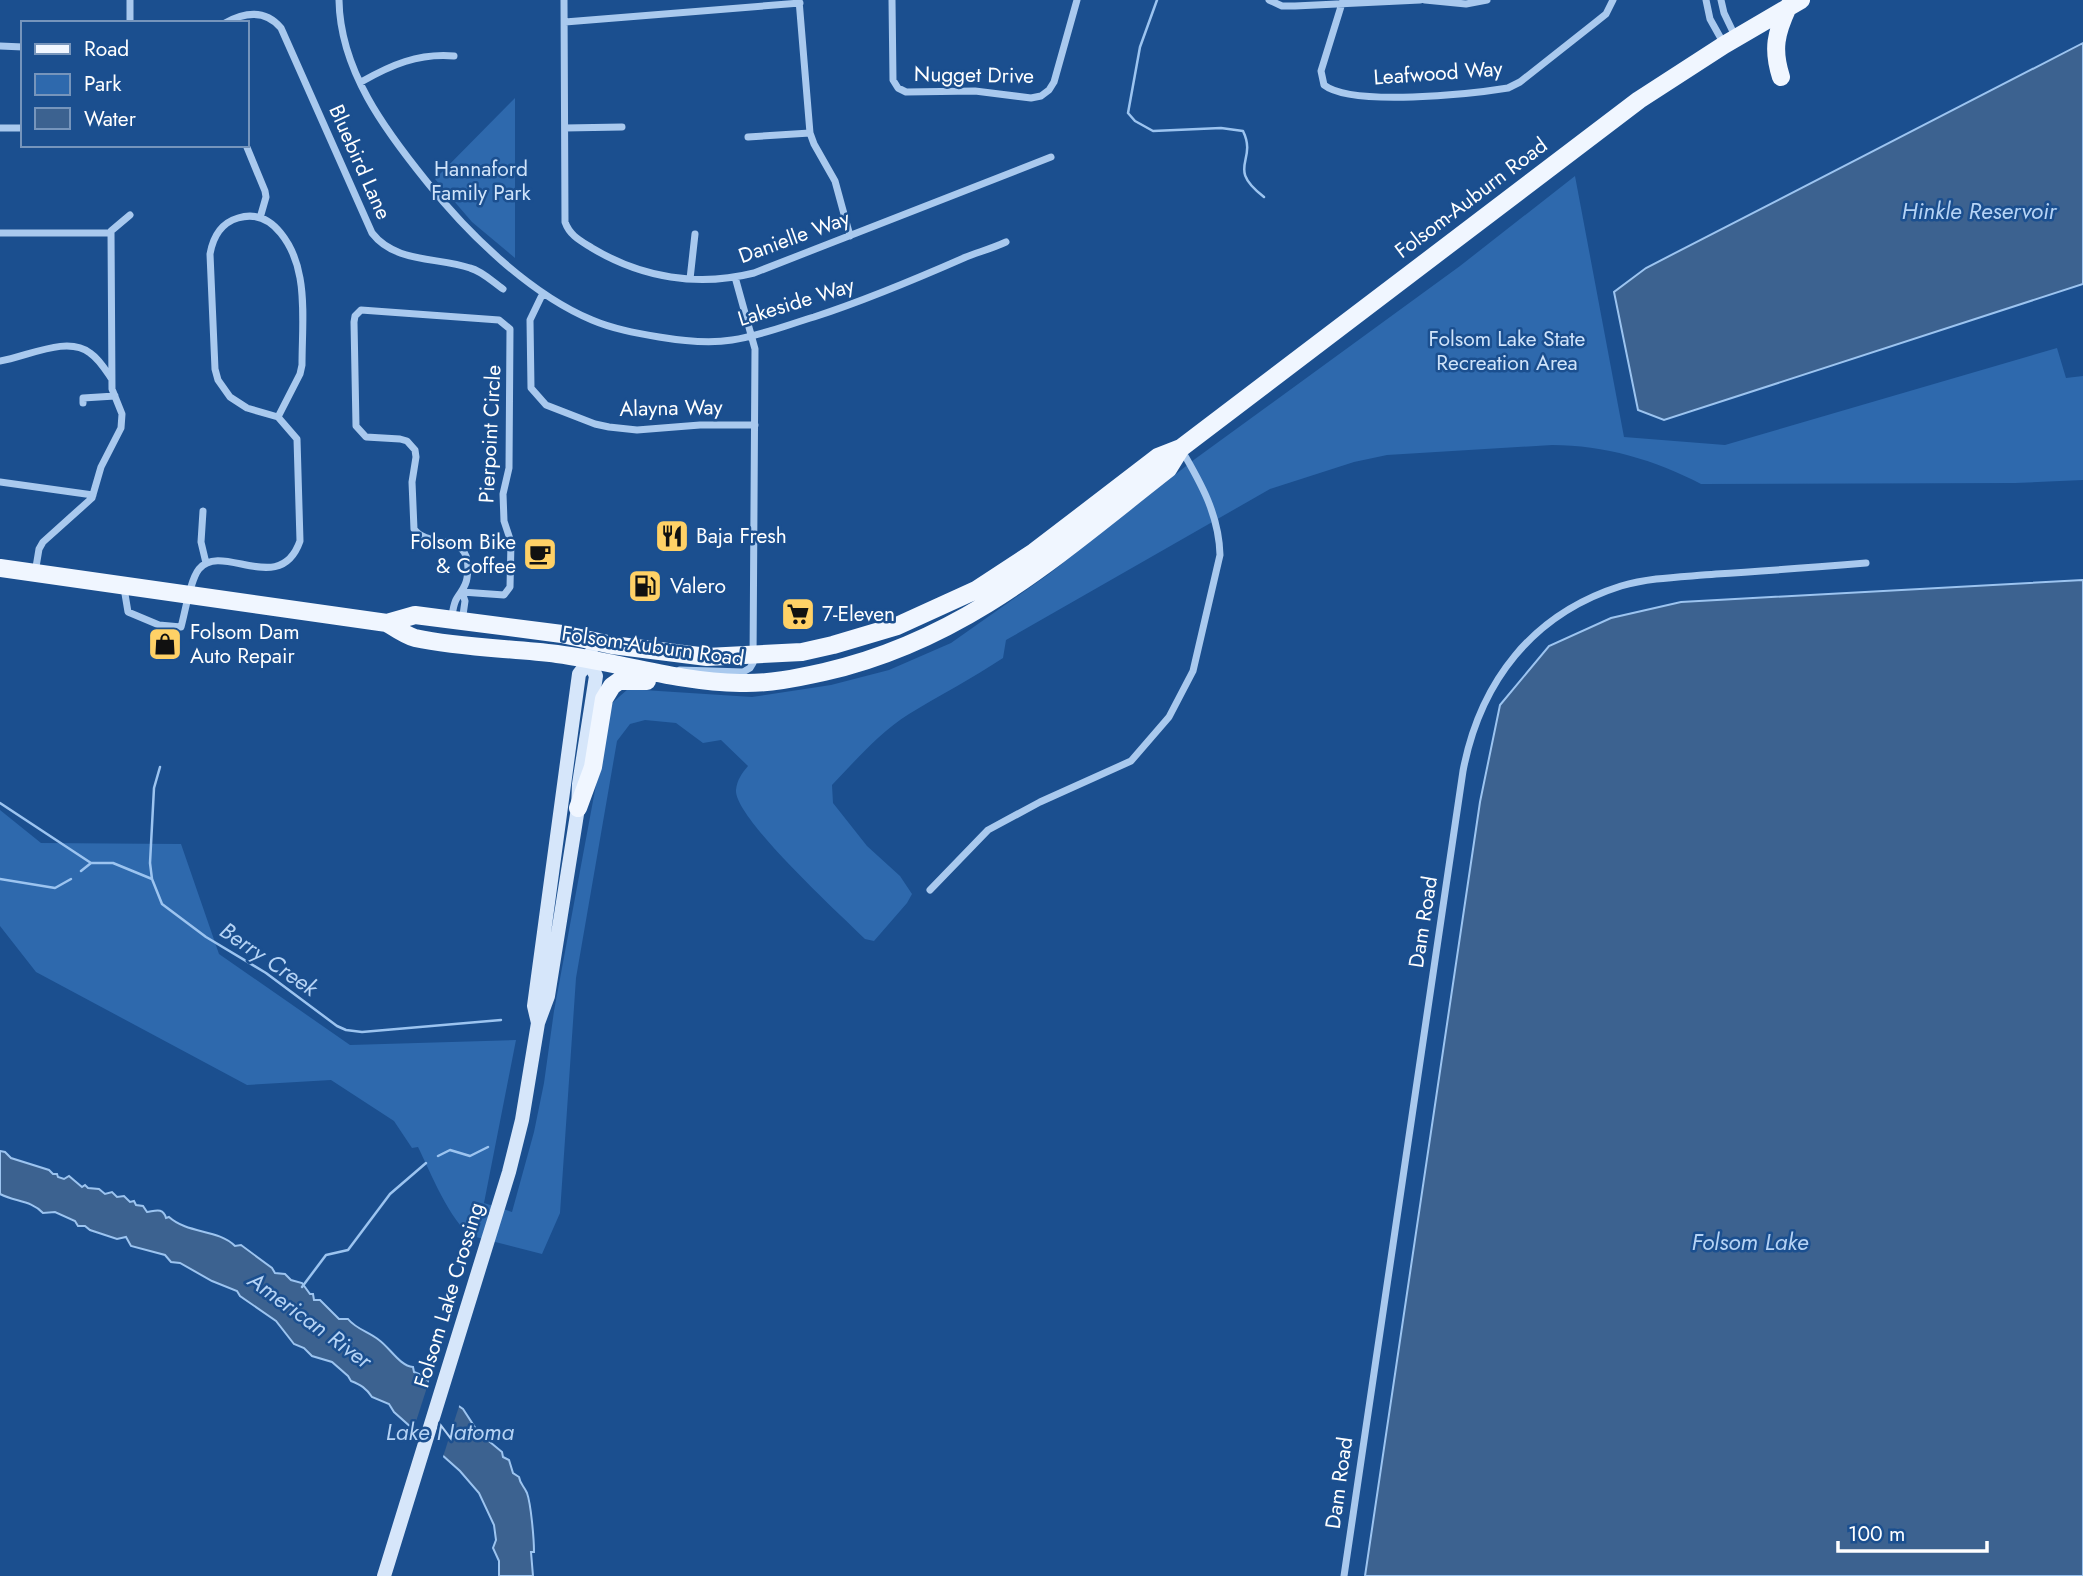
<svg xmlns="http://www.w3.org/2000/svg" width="2083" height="1576" viewBox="0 0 2083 1576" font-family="Jost,sans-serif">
	<rect width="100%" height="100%" fill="#1b4f8f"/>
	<path fill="#2e69ad" d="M515 98V258L472 222 435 179Z
		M1575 176 1624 437 1725 445 2057 348 2066 378 2083 376V480L2015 483 1701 484C1655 460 1604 445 1552 445L1387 455 1354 462 1270 489 1006 640 1003 658C973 678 940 695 909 714 879 733 856 760 832 785L833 803 867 846 900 876 912 894 907 903 874 941 865 939C842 916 734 818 736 790 737 780 742 773 748 766L721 740 703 743 676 723 645 720 630 724 617 741 576 978 560 1213 542 1254 472 1236C450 1222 430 1171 418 1147L412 1148 394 1121 331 1080 247 1085 36 972 0 926V810L41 843 181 844 219 954 350 1045 516 1040 484 1203 512 1212 534 1132 544 1083 554 1011 611 704 628 689 752 697 831 685 889 670 951 643 1049 574 1195 459 1460 266Z"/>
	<path fill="#3c6290" stroke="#9cc4f0" stroke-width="2" d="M2083 43V284L1664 420 1638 410 1614 292 1646 268Z
		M2083 580V1576H1365L1480 802 1500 705 1549 646 1611 618 1681 602Z
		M0 1151 5 1152 11 1158 49 1170 53 1174H57L58 1177 64 1179 69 1176 82 1187 85 1185 88 1188 99 1189 105 1194 112 1192 117 1197 124 1196 130 1202 134 1201 136 1205 143 1206 147 1212C155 1211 163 1207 166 1218L169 1217C188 1234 218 1229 235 1246L241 1245 272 1268 275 1273 285 1274 291 1280 302 1283 310 1294H313L314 1300H320L339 1319H348C356 1329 369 1332 379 1340 390 1348 400 1366 413 1367L414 1372 422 1375 444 1396 463 1409 478 1432 502 1452 503 1457 509 1460 513 1473 519 1477C520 1484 524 1486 527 1493 531 1504 534 1539 534 1552H531L533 1576H499V1561L493 1548 496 1540 494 1525 479 1493 460 1471 394 1412 389 1404 372 1397C366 1388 361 1385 351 1381L348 1376 332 1362 312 1356 304 1348 294 1344 276 1321 240 1296 237 1291 212 1281 180 1263 171 1262 165 1255 131 1246 126 1237 117 1239 90 1230 85 1226H78L75 1221 55 1212 43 1213C31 1200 15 1202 0 1194Z"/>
	<path fill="#1b4f8f" d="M430 1378 460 1403 442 1460 412 1434Z"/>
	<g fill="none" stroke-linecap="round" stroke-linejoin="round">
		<path stroke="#9cc4f0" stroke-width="2.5" d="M1157 0 1140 47 1128 113 1135 121 1153 131 1221 128 1243 131C1258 162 1225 167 1264 197
			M160 767 154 788 150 863 152 879 162 904 206 937 266 973 337 1026 346 1030 362 1032 501 1020
			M0 803 91 863
			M81 871 91 863H113L152 879
			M0 879 55 888 71 879
			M438 1156 450 1150 470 1156 488 1147
			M302 1287 326 1255 348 1250 390 1194 426 1163"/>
		<path stroke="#a9c9ee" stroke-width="7" d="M339 0C340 70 385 130 427 182 468 234 530 294 592 320 613 329 636 333 659 337 683 341 708 344 732 340 760 336 787 325 814 317 866 300 916 279 966 257 979 252 993 248 1006 242
			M564 0 565 222C570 236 581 241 592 248 642 278 698 287 754 273L1051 157
			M799 0 810 133 814 144 835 181 850 236
			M892 0 893 80 898 88 906 92 975 91 1031 98 1041 96 1049 90 1054 82 1077 0
			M1269 0 1282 6H1295L1420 0
			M1343 0 1321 71 1324 85C1352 107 1471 94 1508 88L1520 82 1596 22 1606 14 1613 0
			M1425 0 1466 4 1487 0
			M1706 0 1710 19 1724 44
			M1721 0 1724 13 1736 38
			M565 22 800 3
			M130 23V0
			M225 23C245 12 265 9 281 28L372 233C395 263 437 257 470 268 482 271 493 282 503 289
			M0 46 23 47
			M361 82C391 65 418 53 454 56
			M0 128H23
			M565 128 622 127
			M748 137 810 133
			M246 145 265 191 266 197 260 218
			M0 233H111
			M690 279 695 234
			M543 293 530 320 531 388 546 405 595 424 609 427 637 430 700 425H755
			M0 361C27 357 67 335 90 353 99 359 105 369 111 378
			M83 403V398L115 396
			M0 482 93 495
			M203 511 201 542 206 563
			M35 573 39 549 43 542 92 498 101 467 121 428 122 414 112 389 111 231 130 215
			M124 588 128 612 159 625 181 627C185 613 190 580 199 569 222 541 280 598 300 541L297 439 278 417 247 408 230 397 218 380 215 369 210 254C213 237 221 223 238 218 274 207 295 249 300 278 305 305 302 337 302 365L300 374 278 417
			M451 619C453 613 453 604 457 598 461 591 466 587 467 578 475 528 430 551 414 529L412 482 416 457 415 450 407 441 400 439 366 437 356 426 354 322 355 316 361 310 499 320 510 329 509 468 503 494 504 521 511 542 510 587 504 595 462 592
			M462 622 465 601 462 592
			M680 670 743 672 750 668 753 663 755 349 735 277
			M930 890 988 830 1040 802 1131 761 1169 717 1193 671 1220 555C1219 515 1201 483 1181 449
			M1344 1576 1463 771C1480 682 1532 614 1621 586 1652 577 1685 577 1716 574 1766 571 1816 567 1866 563"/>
		<path stroke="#d6e6fa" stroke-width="14" d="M538 1023 534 1006 579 674 589 661 591 653
			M384 1576 509 1172 522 1120 538 1023 548 996 578 808 579 784 596 676 589 661"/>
		<path stroke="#f0f6ff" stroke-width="18" d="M1781 77C1772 49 1776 33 1788 7
			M0 568 387 623C395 628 405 635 415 638 461 648 510 648 557 654 618 662 678 682 740 683 768 684 797 678 824 672 965 640 1058 555 1168 469L1181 448
			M387 623 415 615 562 634 612 645 707 657 802 652 833 645 897 626 976 590 1034 552 1158 457 1181 448 1639 100 1724 45 1801 0
			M578 808 593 767 604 699 612 686 619 681H647"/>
	</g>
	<defs>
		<g id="restaurant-square" transform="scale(1.75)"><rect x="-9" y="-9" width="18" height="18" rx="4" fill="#ffd166" stroke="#1b4f8f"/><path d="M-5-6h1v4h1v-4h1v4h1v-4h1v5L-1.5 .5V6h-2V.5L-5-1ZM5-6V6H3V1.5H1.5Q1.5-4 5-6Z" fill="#111"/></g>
		<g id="cafe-square" transform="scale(1.75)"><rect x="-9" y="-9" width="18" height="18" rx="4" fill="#ffd166" stroke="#1b4f8f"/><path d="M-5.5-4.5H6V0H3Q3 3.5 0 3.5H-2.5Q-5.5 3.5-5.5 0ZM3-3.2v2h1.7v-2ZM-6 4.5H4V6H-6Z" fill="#111"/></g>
		<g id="fuel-square" transform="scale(1.75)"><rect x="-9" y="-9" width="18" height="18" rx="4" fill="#ffd166" stroke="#1b4f8f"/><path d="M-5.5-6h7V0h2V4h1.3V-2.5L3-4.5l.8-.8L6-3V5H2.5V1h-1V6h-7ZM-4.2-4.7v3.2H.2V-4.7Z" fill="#111"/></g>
		<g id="supermarket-square" transform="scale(1.75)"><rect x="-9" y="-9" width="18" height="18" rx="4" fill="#ffd166" stroke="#1b4f8f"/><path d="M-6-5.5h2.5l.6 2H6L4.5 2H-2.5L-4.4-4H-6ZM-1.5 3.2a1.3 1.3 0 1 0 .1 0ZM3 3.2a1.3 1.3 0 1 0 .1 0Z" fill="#111"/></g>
		<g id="shop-square" transform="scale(1.75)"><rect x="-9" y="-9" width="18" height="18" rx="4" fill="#ffd166" stroke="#1b4f8f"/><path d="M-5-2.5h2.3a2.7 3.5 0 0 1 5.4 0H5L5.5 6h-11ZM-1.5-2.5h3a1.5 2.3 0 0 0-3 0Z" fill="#111"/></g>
	</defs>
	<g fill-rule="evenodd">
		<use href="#restaurant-square" x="672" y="536"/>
		<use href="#cafe-square" x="540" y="554"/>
		<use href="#fuel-square" x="645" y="586"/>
		<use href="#supermarket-square" x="798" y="614"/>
		<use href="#shop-square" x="165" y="644"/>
	</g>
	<g text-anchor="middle" stroke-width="5" stroke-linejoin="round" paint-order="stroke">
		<g font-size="21" fill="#fff" stroke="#1b4f8f">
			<text transform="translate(1438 73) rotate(-4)" y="7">Leafwood Way</text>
			<text transform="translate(974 75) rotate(1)" y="7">Nugget Drive</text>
			<text transform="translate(360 162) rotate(66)" y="7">Bluebird Lane</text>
			<text transform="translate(1471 198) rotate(-37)" y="7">Folsom-Auburn Road</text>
			<text transform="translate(794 237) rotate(-20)" y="7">Danielle Way</text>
			<text transform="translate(796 302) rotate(-17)" y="7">Lakeside Way</text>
			<text transform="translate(671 408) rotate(-1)" y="7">Alayna Way</text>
			<text transform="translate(490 434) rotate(-87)" y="7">Pierpoint Circle</text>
			<text transform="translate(653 646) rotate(8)" y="7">Folsom-Auburn Road</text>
			<text transform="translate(1423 922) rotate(-81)" y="7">Dam Road</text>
			<text transform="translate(449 1295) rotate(-73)" y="7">Folsom Lake Crossing</text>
			<text transform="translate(1339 1483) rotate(-82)" y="7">Dam Road</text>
		</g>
		<g font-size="21" fill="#cfe3fa" stroke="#1b4f8f">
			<text x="481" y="176">Hannaford<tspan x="481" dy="24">Family Park</tspan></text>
			<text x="1507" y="346">Folsom Lake State<tspan x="1507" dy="24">Recreation Area</tspan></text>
		</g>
		<g font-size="21" fill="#fff" stroke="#1b4f8f" text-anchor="start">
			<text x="696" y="543">Baja Fresh</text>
			<text x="516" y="549" text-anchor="end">Folsom Bike<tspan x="516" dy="24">&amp; Coffee</tspan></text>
			<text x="670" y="593">Valero</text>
			<text x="822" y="621">7-Eleven</text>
			<text x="190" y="639">Folsom Dam<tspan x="190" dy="24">Auto Repair</tspan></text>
		</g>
		<g font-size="23" font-style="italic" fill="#b5d3f5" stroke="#1b4f8f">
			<text x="1979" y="219">Hinkle Reservoir</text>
			<text transform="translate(269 959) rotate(34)" y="8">Berry Creek</text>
			<text x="1750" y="1250">Folsom Lake</text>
			<text transform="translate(310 1320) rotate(36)" y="8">American River</text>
			<text x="450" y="1440">Lake Natoma</text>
		</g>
	</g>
	<rect x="21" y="21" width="228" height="126" fill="#1b4f8f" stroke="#7695bc" stroke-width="2"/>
	<rect x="35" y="44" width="35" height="10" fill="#f0f6ff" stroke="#7695bc" stroke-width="2"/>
	<text x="84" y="56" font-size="21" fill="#ffffff">Road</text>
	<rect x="35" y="74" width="35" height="21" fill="#2e69ad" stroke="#7695bc" stroke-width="2"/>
	<text x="84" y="91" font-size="21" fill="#ffffff">Park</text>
	<rect x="35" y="108" width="35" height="21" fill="#3c6290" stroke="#7695bc" stroke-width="2"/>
	<text x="84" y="126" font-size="21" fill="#ffffff">Water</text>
	<path d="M1838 1541v10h149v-10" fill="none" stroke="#ffffff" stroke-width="3.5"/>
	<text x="1848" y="1541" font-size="21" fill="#ffffff" stroke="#1b4f8f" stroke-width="5" paint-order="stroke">100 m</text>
</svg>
